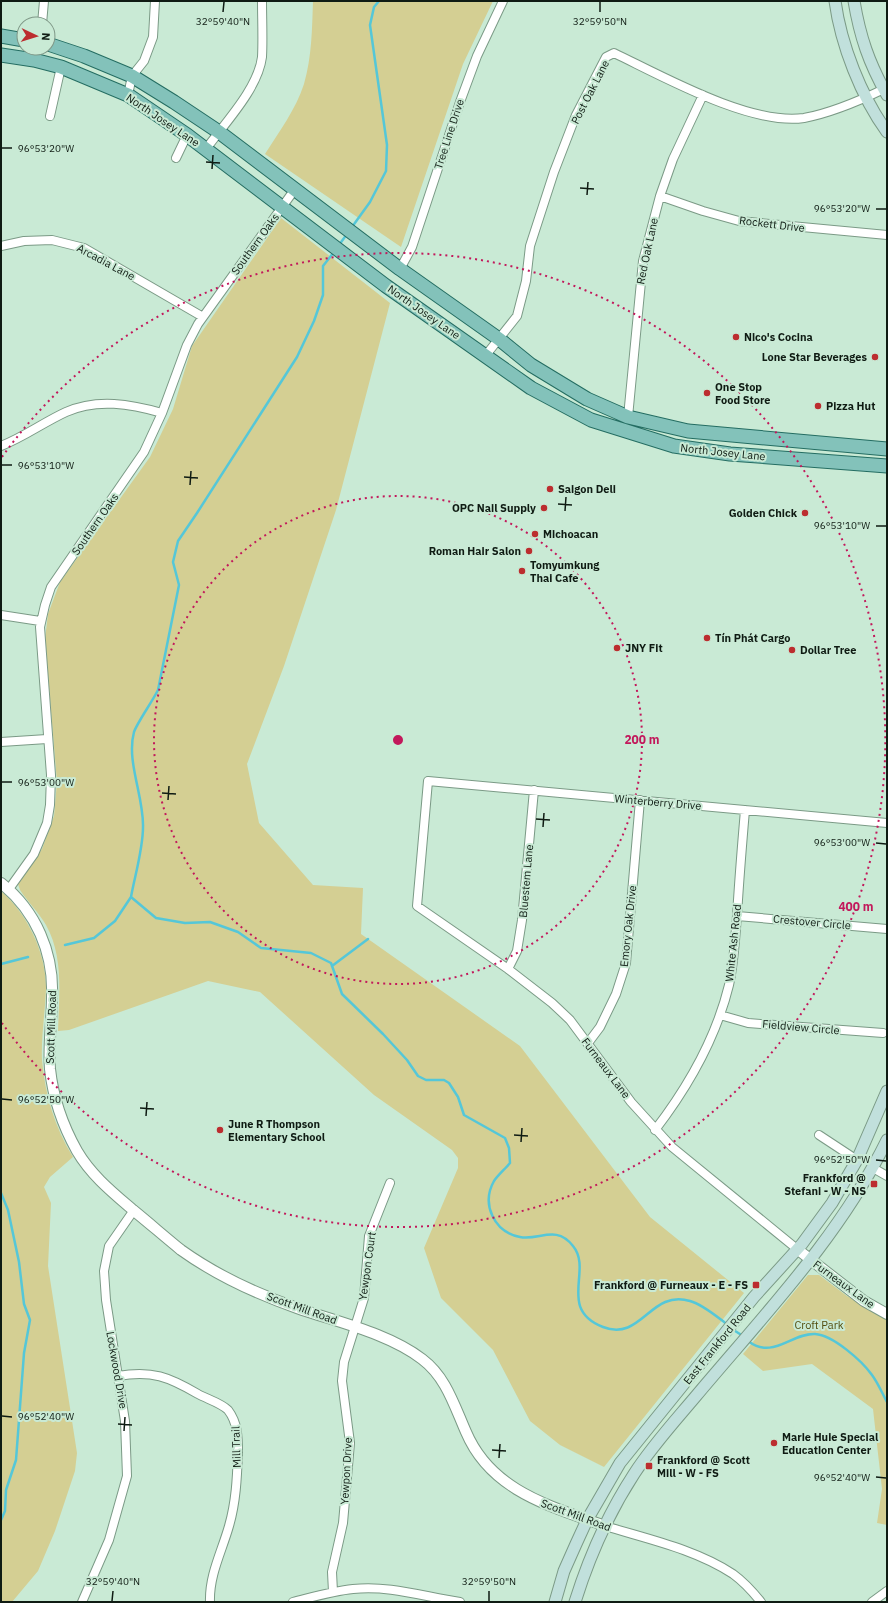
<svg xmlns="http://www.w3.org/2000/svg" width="888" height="1603" viewBox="0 0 888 1603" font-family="'IBM Plex Sans',sans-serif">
	<rect width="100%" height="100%" fill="#c9ead5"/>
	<path fill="#d4cf93" d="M313 1H493L463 64 401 247 265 154C279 132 296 109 304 84 312 56 312 29 313 1Z
		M281 218 390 303 336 510 284 666 247 764 259 823 313 885 363 888 361 934 520 1046 650 1217 744 1293 604 1467 560 1445 530 1421 493 1350 441 1298 424 1248 458 1168V1158L452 1150 374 1095 260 992 208 981 69 1030 58 1031C59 996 64 957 46 925 39 913 28 902 20 890L18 884 42 849 54 816 57 782 45 639 48 614 60 582 150 457 173 409 192 346Z
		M1 891C28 914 47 955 46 990 45 1013 41 1037 42 1060 45 1095 55 1128 73 1157L50 1177 44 1187 51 1203 48 1266 77 1453 75 1471 55 1531 38 1571 12 1602H1Z
		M808 1275H819L847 1296 887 1318V1525L877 1523 882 1489 873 1409 812 1364 763 1371 743 1354Z"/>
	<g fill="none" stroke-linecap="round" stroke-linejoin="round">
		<path stroke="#55c7d8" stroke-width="2.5" d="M352 227 370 202 386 171 387 145 370 25 374 7 379 1
			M339 245 347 234
			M334 252 323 266V295L314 321 297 357 197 513 178 541 173 562 179 585 158 690C152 702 137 723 134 732 126 761 144 797 143 827 143 849 135 875 131 897L156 918 185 923 210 922 238 932 261 948 311 953 331 963 342 994 383 1034 407 1060 418 1076 426 1080H444L449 1083 458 1097 464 1115 505 1138 509 1148 510 1163C505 1169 498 1175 494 1181 481 1204 494 1232 520 1237 539 1241 556 1224 573 1246 593 1270 557 1309 603 1327 642 1342 650 1289 690 1301 704 1305 717 1317 728 1325
			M65 945 94 938 115 921 131 897
			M1 964 28 957
			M332 966 368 939
			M1 1193 8 1210 19 1262 24 1304 30 1320 24 1353 16 1460 6 1490 5 1511 1 1520
			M732 1329 743 1336
			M748 1341C773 1360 791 1333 815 1334 833 1335 862 1361 872 1375 878 1383 882 1393 887 1402"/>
		<g stroke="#7b9a86" stroke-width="10">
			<path id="minor" d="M42 24 44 1
				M128 95 132 76 144 61 153 37 155 1
				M50 116 61 67
				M206 149C224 124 258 89 262 57 263 39 262 19 262 1
				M176 158 187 135
				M660 196 703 211 739 221 887 235
				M1 246 24 241 52 240 84 248 203 317
				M400 269 412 247 460 102 477 56 503 1
				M486 355 517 316 526 281 530 246 554 172 576 115 606 57 614 53C662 76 751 126 804 118 831 113 859 101 884 89
				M628 417 643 261 660 196 673 159 703 95
				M1 446C24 437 44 422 66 412 97 398 131 404 162 413
				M1 615 40 621
				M1 742 47 739
				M9 889 34 854 47 823 50 805 51 775 40 627 45 605 51 587 144 452 162 413 187 345 198 324 295 189
				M737 916 887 929
				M508 969 517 951 522 920 534 790
				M720 1015 748 1023 883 1033
				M588 1043 600 1027 616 994 626 963 640 800
				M655 1130C688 1087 716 1038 729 985 734 963 735 939 737 916 739 881 742 845 745 810
				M819 1135 857 1160
				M873 1168 887 1176
				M797 1249 672 1147 631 1102 570 1020 552 1003 508 969 417 906 428 781 887 823
				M118 1376C152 1370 169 1377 198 1394 207 1399 221 1403 228 1410 238 1423 238 1438 238 1453 237 1478 236 1502 229 1526 222 1551 209 1575 210 1602
				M605 1526C647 1539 695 1549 733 1574 744 1582 753 1592 761 1602
				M333 1592 332 1572 343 1523 350 1443 342 1381 344 1362 364 1298 369 1236 390 1183
				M82 1602 109 1540 127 1476 125 1421 106 1300 104 1271 109 1246 134 1210
				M293 1602C313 1597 333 1591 353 1589 390 1585 425 1597 460 1602
				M872 1602 887 1591"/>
		</g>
		<g stroke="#7b9a86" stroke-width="12">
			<path id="tertiary" d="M1 883C36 911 54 953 52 997 52 1021 48 1045 50 1069 53 1097 63 1126 77 1151 91 1175 112 1192 133 1210 149 1223 165 1237 181 1250 216 1275 257 1294 297 1308 337 1322 388 1333 422 1359 446 1377 454 1405 466 1432 491 1491 550 1506 605 1526
				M797 1249 864 1301 887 1314"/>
		</g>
		<g stroke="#7b9a86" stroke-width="13">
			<path id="secondary" d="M835 1C841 45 861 96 887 132
				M854 1C860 37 869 63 887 95
				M555 1602 564 1571 576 1544 587 1520 620 1463 754 1297 802 1244 832 1203 857 1160 887 1091
				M575 1602C589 1557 608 1514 634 1474 652 1446 675 1421 696 1396 764 1315 840 1236 887 1140"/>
		</g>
		<g stroke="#246d62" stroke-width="15">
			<path id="primary" d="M1 36 24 40
				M48 44 84 56 132 76 174 102 219 132 400 269 499 339 531 365 587 399 628 417 688 431 887 449
				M1 55 34 60 61 67 128 95 187 135 386 286 531 388 591 420 674 446 730 454 887 466"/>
		</g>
		<use href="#minor" stroke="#fff" stroke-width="8"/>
		<use href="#tertiary" stroke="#fff" stroke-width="10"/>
		<use href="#secondary" stroke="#c1e0dc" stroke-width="11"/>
		<use href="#primary" stroke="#83c2ba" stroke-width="13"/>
	</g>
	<path fill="none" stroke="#0f1b13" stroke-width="1.5" d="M223 12 224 2M600 12V2M2 148H12M206 162 220 163M212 169 213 155M580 188 594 189M587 195 588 182M876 209H886M2 465H12M184 477 198 478M190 485 191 471M558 504 572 505M565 511 566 497M876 526H886M2 782H12M162 793 176 794M168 800 169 786M536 819 550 820M543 827 544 813M876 843 886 844M2 1099 12 1100M140 1108 154 1109M146 1116 147 1102M514 1135 528 1136M521 1142 522 1128M876 1160 886 1161M2 1416 12 1417M118 1424 132 1425M124 1431 125 1417M492 1450 506 1451M499 1458 500 1444M876 1477 886 1478M112 1601 113 1591M489 1601V1591"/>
	<g fill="none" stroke="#c2185b" stroke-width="2" stroke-dasharray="2 4">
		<circle cx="398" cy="740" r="244"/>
		<path d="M2 457A487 487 0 1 1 2 1023"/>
	</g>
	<g fill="#bc2d2f" stroke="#c9ead5" stroke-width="1.5">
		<circle cx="736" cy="337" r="4"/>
		<circle cx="875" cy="357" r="4"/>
		<circle cx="707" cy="393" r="4"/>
		<circle cx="818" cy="406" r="4"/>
		<circle cx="550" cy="489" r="4"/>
		<circle cx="544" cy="508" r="4"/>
		<circle cx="805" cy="513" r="4"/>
		<circle cx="535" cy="534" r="4"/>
		<circle cx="529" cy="551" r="4"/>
		<circle cx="522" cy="571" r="4"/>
		<circle cx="707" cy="638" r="4"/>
		<circle cx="617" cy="648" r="4"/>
		<circle cx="792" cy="650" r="4"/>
		<circle cx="220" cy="1130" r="4"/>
		<rect x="870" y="1180" width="8" height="8" rx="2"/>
		<rect x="752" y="1281" width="8" height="8" rx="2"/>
		<circle cx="774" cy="1443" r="4"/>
		<rect x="645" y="1462" width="8" height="8" rx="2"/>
	</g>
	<g text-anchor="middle" stroke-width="4" stroke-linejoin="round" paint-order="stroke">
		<g font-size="11" fill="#0f1b13" stroke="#c9ead5">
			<text transform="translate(590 92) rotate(-63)" y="4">Post Oak Lane</text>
			<text transform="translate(163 120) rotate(34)" y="4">North Josey Lane</text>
			<text transform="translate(449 134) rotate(-72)" y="4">Tree Line Drive</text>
			<text transform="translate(772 224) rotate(7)" y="4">Rockett Drive</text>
			<text transform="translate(255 244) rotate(-54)" y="4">Southern Oaks</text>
			<text transform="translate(647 251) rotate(-78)" y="4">Red Oak Lane</text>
			<text transform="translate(106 262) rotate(28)" y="4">Arcadia Lane</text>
			<text transform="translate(424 312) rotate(35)" y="4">North Josey Lane</text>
			<text transform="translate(723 452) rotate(6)" y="4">North Josey Lane</text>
			<text transform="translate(95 524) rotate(-55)" y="4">Southern Oaks</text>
			<text transform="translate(658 802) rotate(5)" y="4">Winterberry Drive</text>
			<text transform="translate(526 881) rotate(-85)" y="4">Bluestem Lane</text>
			<text transform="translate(812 922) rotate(5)" y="4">Crestover Circle</text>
			<text transform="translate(628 926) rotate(-84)" y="4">Emory Oak Drive</text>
			<text transform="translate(733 943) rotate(-84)" y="4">White Ash Road</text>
			<text transform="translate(51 1027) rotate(-88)" y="4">Scott Mill Road</text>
			<text transform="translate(801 1027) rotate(5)" y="4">Fieldview Circle</text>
			<text transform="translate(606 1068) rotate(53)" y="4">Furneaux Lane</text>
			<text transform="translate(367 1266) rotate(-82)" y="4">Yewpon Court</text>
			<text transform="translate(844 1284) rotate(36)" y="4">Furneaux Lane</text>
			<text transform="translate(302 1308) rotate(20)" y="4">Scott Mill Road</text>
			<text transform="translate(717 1344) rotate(-51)" y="4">East Frankford Road</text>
			<text transform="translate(117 1370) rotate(80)" y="4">Lockwood Drive</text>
			<text transform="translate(236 1447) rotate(-92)" y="4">Mill Trail</text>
			<text transform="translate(346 1471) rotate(-87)" y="4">Yewpon Drive</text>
			<text transform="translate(576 1515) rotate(20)" y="4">Scott Mill Road</text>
		</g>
		<g font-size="11" font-weight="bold" fill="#0f1b13" stroke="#c9ead5" text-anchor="start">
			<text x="744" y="341">Nico's Cocina</text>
			<text x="867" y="361" text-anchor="end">Lone Star Beverages</text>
			<text x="715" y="391">One Stop<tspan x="715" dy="13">Food Store</tspan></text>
			<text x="826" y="410">Pizza Hut</text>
			<text x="558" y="493">Saigon Deli</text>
			<text x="536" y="512" text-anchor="end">OPC Nail Supply</text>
			<text x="797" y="517" text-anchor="end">Golden Chick</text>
			<text x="543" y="538">Michoacan</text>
			<text x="521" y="555" text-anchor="end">Roman Hair Salon</text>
			<text x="530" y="569">Tomyumkung<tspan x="530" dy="13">Thai Cafe</tspan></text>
			<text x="715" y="642">Tín Phát Cargo</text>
			<text x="625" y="652">JNY Fit</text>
			<text x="800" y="654">Dollar Tree</text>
			<text x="228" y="1128">June R Thompson<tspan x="228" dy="13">Elementary School</tspan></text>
			<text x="866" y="1182" text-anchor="end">Frankford @<tspan x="866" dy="13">Stefani - W - NS</tspan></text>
			<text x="748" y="1289" text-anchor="end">Frankford @ Furneaux - E - FS</text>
			<text x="782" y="1441">Marie Huie Special<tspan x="782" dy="13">Education Center</tspan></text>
			<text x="657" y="1464">Frankford @ Scott<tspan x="657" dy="13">Mill - W - FS</tspan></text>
		</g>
		<g font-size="11" fill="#544e0f" stroke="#c9ead5">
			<text x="819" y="1329">Croft Park</text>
		</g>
	</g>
	<g font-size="10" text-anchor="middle" fill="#0f1b13" stroke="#c9ead5" stroke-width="4" stroke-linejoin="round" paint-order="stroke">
		<text x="223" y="25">32°59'40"N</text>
		<text x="600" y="25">32°59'50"N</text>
		<text x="46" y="152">96°53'20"W</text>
		<text x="842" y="212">96°53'20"W</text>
		<text x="46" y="469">96°53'10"W</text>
		<text x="842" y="529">96°53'10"W</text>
		<text x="46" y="786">96°53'00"W</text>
		<text x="842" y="846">96°53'00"W</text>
		<text x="46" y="1103">96°52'50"W</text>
		<text x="842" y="1163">96°52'50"W</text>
		<text x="46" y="1420">96°52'40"W</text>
		<text x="842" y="1481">96°52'40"W</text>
		<text x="113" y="1585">32°59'40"N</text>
		<text x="489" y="1585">32°59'50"N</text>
	</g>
	<circle cx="398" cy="740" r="6" fill="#c2185b" stroke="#c9ead5" stroke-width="2"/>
	<g font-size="12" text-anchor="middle" font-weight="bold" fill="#c2185b" stroke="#c9ead5" stroke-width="4" stroke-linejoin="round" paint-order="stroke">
		<text x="642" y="744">200 m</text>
		<text x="856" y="911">400 m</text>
	</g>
	<rect width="888" height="1603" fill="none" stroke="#0f1b13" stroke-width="4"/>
	<g transform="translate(36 36) rotate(94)"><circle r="19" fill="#c9ead5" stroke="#7f9787"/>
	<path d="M0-3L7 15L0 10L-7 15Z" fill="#bc2d2f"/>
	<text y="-6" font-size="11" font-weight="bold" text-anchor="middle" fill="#0f1b13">N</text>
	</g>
</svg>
